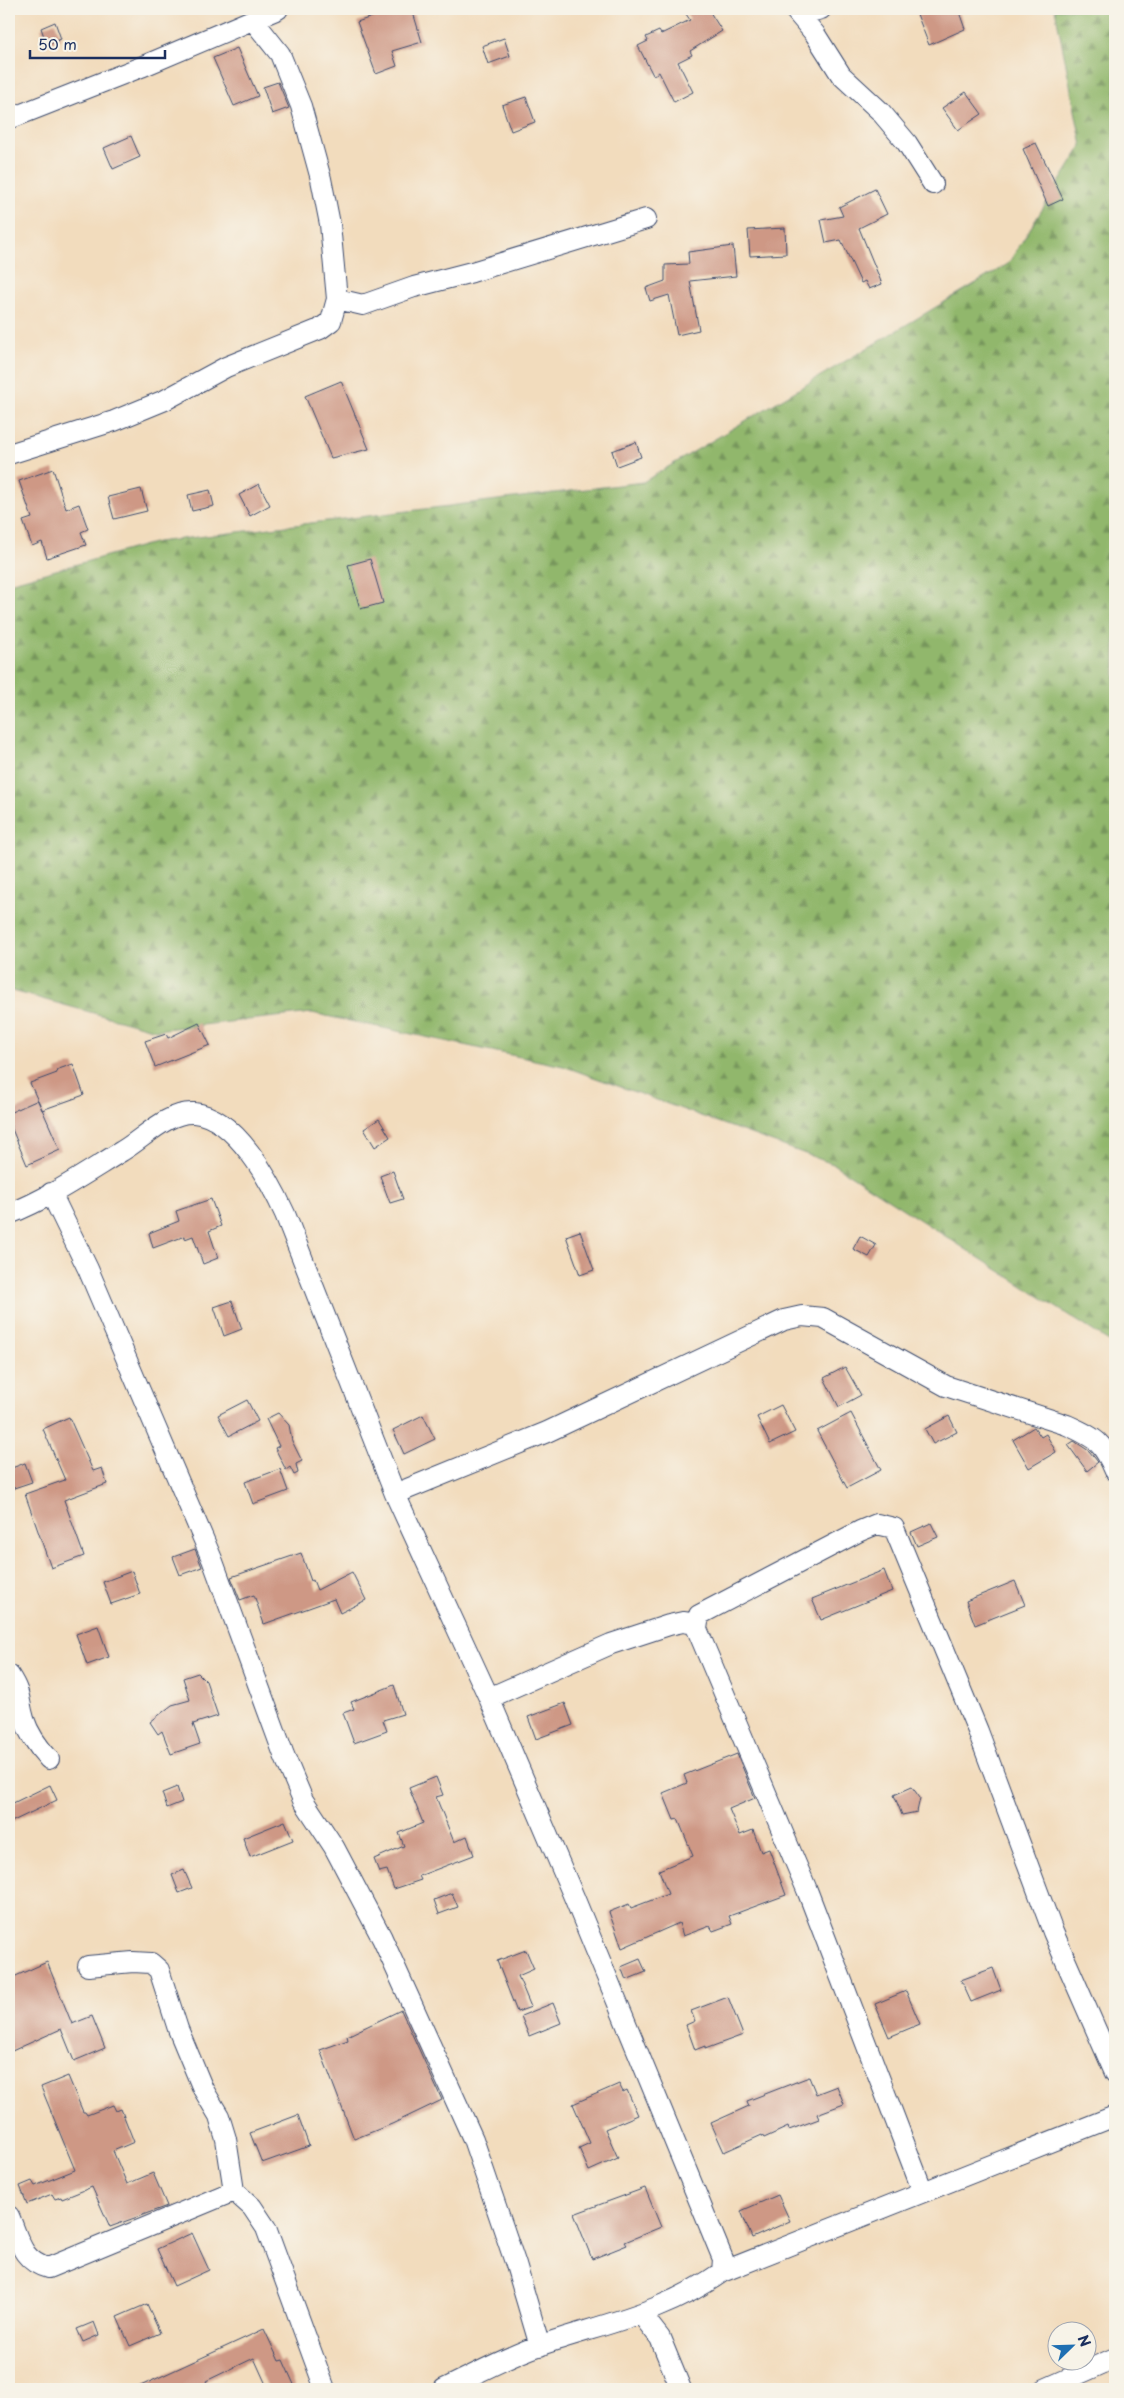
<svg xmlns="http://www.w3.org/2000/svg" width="1124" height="2398" viewBox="0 0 1124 2398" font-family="'Playpen Sans',sans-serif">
	<defs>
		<pattern id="forest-firs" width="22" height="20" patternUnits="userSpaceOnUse" patternTransform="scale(1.25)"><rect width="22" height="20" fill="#91b76c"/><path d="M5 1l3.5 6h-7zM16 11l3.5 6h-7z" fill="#76955c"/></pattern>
	</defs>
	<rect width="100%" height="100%" fill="#f7f3e8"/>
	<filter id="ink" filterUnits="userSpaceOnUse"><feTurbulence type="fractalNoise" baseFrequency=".02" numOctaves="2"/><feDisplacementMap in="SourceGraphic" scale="10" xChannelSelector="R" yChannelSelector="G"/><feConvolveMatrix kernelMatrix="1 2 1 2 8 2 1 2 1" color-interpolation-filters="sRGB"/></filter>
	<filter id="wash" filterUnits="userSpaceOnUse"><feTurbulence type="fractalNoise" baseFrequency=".0096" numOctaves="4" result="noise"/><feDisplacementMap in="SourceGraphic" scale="20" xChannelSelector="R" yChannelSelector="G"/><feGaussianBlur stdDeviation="1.12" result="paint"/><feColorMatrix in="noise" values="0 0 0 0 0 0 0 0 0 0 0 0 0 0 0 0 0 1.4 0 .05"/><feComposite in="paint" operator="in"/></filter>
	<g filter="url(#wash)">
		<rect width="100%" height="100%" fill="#f2dcbd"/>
		<path fill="url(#forest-firs)" stroke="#567365" d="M1055 9H1115V1345L833 1164 563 1066 312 1013 156 1030 9 990V583L157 542 643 482 1008 264 1082 146Z"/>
		<g id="blocks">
			<path fill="#ce9885" d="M395 9H412L422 42 392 51 397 66 376 74 357 22Z
				M695 9H708L722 31 690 51 692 55 678 62 693 92 674 102 659 72 653 75 638 46 648 41 646 37 659 31 661 34 690 20 686 14Z
				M915 9H958L965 29 929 45Z
				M55 22 61 39 47 45 41 28Z
				M504 38 510 56 488 64 482 46Z
				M237 48 258 96 234 106 213 58Z
				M278 82 289 108 272 114 263 87Z
				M966 92 982 114 958 130 942 108Z
				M526 97 535 122 511 131 502 105Z
				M131 136 140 157 113 169 104 148Z
				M1036 143 1063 199 1048 206 1023 149Z
				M875 189 887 214 859 228 882 284 869 289 865 281 861 283 841 240 826 243 821 220 843 216 839 207Z
				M785 228 786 254 750 256 748 230Z
				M733 246 736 276 690 281 699 330 677 335 669 295 650 301 646 288 665 281V265L689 264 688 252Z
				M341 381 369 449 331 458 305 396Z
				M636 442 641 457 617 466 612 451Z
				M53 469 66 509 79 504 88 529 81 532 86 545 47 558 42 542 32 546 23 521 32 518 19 481Z
				M259 484 270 505 250 516 239 495Z
				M141 489 147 511 114 519 108 497Z
				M210 490 214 506 192 511 188 495Z
				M370 559 383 603 360 609 348 565Z
				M199 1023 210 1045 155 1067 145 1041 166 1034 168 1038Z
				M73 1064 84 1095 42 1110 30 1083 57 1073 56 1070Z
				M38 1100 60 1150 27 1165 9 1122V1113Z
				M379 1119 390 1137 375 1147 364 1129Z
				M393 1171 403 1199 390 1203 380 1176Z
				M211 1199 221 1226 209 1231 218 1258 203 1264 193 1236 185 1239V1236L153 1248 149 1233 179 1221 176 1211Z
				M580 1231 594 1270 580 1275 566 1236Z
				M860 1236 876 1245 869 1257 853 1249Z
				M232 1301 242 1329 224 1336 214 1307Z
				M845 1367 861 1395 839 1407 824 1378Z
				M247 1400 258 1421 229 1436 218 1415Z
				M781 1405 795 1432 770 1444 757 1417Z
				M278 1413 289 1425 292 1441 302 1461 296 1464 298 1473 294 1475 290 1467 286 1470 275 1448 279 1446 266 1419Z
				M851 1413 881 1470 847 1488 817 1431Z
				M423 1415 435 1439 404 1454 393 1430Z
				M949 1416 957 1432 933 1444 925 1429Z
				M69 1417 93 1471 102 1468 107 1484 64 1500 84 1556 51 1568 25 1494 65 1480 43 1429Z
				M1034 1427 1041 1437 1046 1434 1056 1452 1029 1468 1013 1440Z
				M1074 1441 1089 1451 1098 1462 1087 1471 1068 1445Z
				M25 1463 32 1482 11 1489 9 1469Z
				M280 1469 288 1491 253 1504 245 1482Z
				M931 1523 938 1537 917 1546 911 1532Z
				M195 1549 202 1567 180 1575 173 1557Z
				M301 1553 311 1581 313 1580 317 1590 352 1572 366 1600 340 1613 334 1599 264 1624 254 1595 240 1600 231 1577Z
				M884 1570 892 1591 821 1620 812 1599Z
				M132 1571 140 1594 111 1604 103 1582Z
				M1015 1581 1025 1605 975 1625 966 1601Z
				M98 1626 109 1657 87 1665 76 1634Z
				M198 1673 206 1681 218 1716 193 1724 200 1744 171 1754 162 1731 158 1734 150 1722 172 1705 190 1700 183 1678Z
				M394 1685 403 1714 383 1720 387 1731 354 1743 343 1713 354 1709 351 1702Z
				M565 1703 573 1725 536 1739 528 1717Z
				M737 1754 755 1798 729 1809 740 1835 753 1830 761 1852 769 1849 786 1895 729 1916 732 1924 713 1931 710 1926 683 1936 679 1923 622 1948 609 1912 629 1904 631 1908 668 1894 659 1870 693 1856 678 1819 674 1820 663 1793 687 1783 684 1775Z
				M436 1777 443 1795 436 1797 454 1842 467 1836 474 1855 419 1876 421 1880 394 1889 387 1870 379 1872 374 1859 404 1846 399 1833 423 1823 409 1788Z
				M50 1785 57 1800 9 1823V1805Z
				M177 1787 182 1802 167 1808 162 1793Z
				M912 1787 920 1798 917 1812 902 1815 894 1795Z
				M285 1821 293 1840 250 1857 243 1838Z
				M184 1870 192 1888 179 1893 172 1875Z
				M452 1893 458 1907 439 1914 434 1900Z
				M526 1950 534 1969 518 1976 531 2007 517 2012 497 1961Z
				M640 1959 646 1972 626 1980 621 1967Z
				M47 1962 72 2024 92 2016 105 2048 74 2061 61 2029 12 2051 9 2043V1979Z
				M993 1968 1001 1990 971 2002 961 1980Z
				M906 1991 920 2024 889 2037 875 2004Z
				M728 1997 743 2035 705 2049V2046L695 2050 686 2025 695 2021 691 2011Z
				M553 2003 561 2023 529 2036 521 2016Z
				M401 2010 442 2100 392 2124 354 2139 320 2050 348 2040 347 2036Z
				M68 2076 83 2112H85L87 2115 113 2105 116 2111 121 2109 134 2142 113 2151 127 2184 153 2173 167 2206 110 2227 92 2187 62 2199 61 2197 55 2199 52 2194 27 2204 20 2186 32 2181 35 2186 75 2170 41 2087Z
				M809 2077 816 2094 837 2086 844 2104 817 2114 819 2119 789 2130 788 2127 764 2138 762 2135 724 2152 711 2123 749 2106 747 2101Z
				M619 2084 623 2092 627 2090 638 2115 605 2129 618 2158 589 2171 579 2148 590 2143 573 2104Z
				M298 2115 309 2146 262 2163 250 2133Z
				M645 2188 661 2227 625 2242 627 2245 592 2259 574 2214Z
				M778 2195 790 2221 752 2238 741 2211Z
				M192 2233 209 2270 174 2286 157 2249Z
				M147 2304 160 2333 130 2346 117 2317Z
				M94 2322 99 2335 83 2342 77 2329Z
				M264 2329 279 2361 283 2360 296 2389H268L254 2358 206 2381 207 2383 194 2389H134Z"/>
		</g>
	</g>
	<g filter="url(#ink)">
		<use href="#blocks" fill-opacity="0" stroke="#3b496c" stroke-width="1"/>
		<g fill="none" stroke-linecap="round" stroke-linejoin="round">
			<g stroke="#3b496c" stroke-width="22">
				<path id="minor" d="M794 9 815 34 841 75 880 111 907 143 933 184
					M797 12H810L821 9
					M9 119 141 67 278 9
					M337 299 363 305 414 287 472 272 646 219
					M9 454 114 421 165 400 226 367 320 329 331 321 337 299 330 224 321 179 301 106 280 54 253 20
					M51 1193 88 1269 212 1559 284 1755 303 1800 334 1847 382 1938 473 2139 516 2265 540 2346
					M9 1214C48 1199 86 1173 122 1151 143 1139 168 1111 194 1113 236 1117 270 1181 285 1214L395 1494 489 1698 574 1897 723 2259 722 2272C664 2313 606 2323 541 2345 508 2356 476 2374 444 2389
					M395 1494 547 1432 784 1320 802 1316 823 1318 946 1386 1067 1425C1096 1438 1103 1442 1115 1471
					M9 1675C22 1695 18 1699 24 1719 29 1735 38 1747 49 1759
					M489 1698 611 1644 669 1625 683 1622 697 1624
					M88 1966 133 1962 151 1963 159 1970 178 2029 203 2089 219 2116 226 2139 234 2191 252 2207 266 2228 325 2389
					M923 2192 807 1890 697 1629 699 1615 860 1531 877 1524 894 1528 978 1731 1053 1932 1115 2073
					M9 2216C19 2239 21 2261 48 2268L234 2191
					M722 2272 1115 2116
					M642 2315 660 2338 681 2389
					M1045 2389 1115 2358"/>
			</g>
			<use href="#minor" stroke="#fff" stroke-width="20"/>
		</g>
	</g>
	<rect width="1124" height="2398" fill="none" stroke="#f7f3e8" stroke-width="30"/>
	<g transform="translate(1072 2346) rotate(67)"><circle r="24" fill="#f7f3e8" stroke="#9fa5b1"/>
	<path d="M0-4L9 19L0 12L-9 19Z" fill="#1f6fb2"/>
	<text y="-8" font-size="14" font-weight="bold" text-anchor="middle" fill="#1b2f5e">N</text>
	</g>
	<path d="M30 50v8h135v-8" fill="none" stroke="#1b2f5e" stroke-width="2.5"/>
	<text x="38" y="50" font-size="15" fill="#1b2f5e" stroke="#f7f3e8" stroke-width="4" paint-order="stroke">50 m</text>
</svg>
